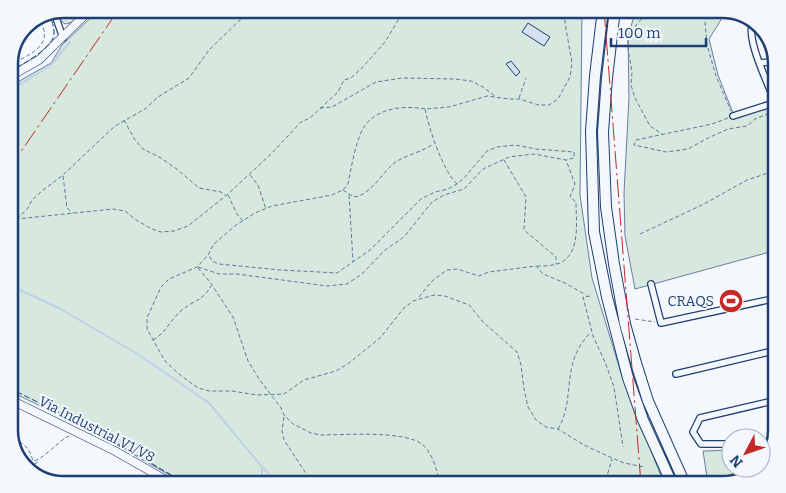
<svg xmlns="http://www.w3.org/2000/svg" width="786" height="493" viewBox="0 0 786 493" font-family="Bitter,serif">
	<rect width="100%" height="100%" fill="#f4f7fb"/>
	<path fill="#d7e8df" stroke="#687fa3" d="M63 9H78L82 13 73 22 65 24 60 20 56 12Z
		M100 9H582L580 195 592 278 621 373 664 484H185L91 430 9 391V87L51 63 62 45Z
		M636 9H723L727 10 709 39 718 75 735 118 777 104V250L635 289 625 236 624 193 629 98 628 37Z
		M772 448 768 460 761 467V449Z
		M731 450V468H759L750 477 723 484H708L703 451Z"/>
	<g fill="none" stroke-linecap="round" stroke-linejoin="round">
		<path stroke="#bed0e5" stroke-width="2" d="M9 91 50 66 70 42
			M9 285 59 308 139 355 209 403 262 467 279 484
			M262 467V484"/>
	</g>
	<path fill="#d5e0f0" stroke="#1d3f73" d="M734 12 748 16 745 20 734 14Z
		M528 23 550 37 544 46 522 32Z
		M511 61 520 72 516 76 506 64Z"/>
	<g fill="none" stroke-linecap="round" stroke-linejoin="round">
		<g stroke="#1d3f73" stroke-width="8">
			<path id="street" d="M54 12 63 38
				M754 19C743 35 769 85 775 102
				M760 63 777 61
				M733 116 777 102
				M651 284 661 323 777 298
				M676 374 777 350
				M731 444H701L693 432 700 418 777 400
				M761 444H773"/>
		</g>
		<g stroke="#1d3f73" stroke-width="9">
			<path id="secondary" d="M9 77 39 60 91 9
				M9 399 115 451 173 484"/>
		</g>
		<g stroke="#1d3f73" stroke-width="12">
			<path id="highway" d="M603 9 595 76 591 131 594 232 607 297 628 378 643 420 672 484
				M615 9 607 78 603 132 606 207 614 264 625 324 636 363 648 401 685 484"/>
		</g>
		<path stroke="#5e769c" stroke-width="1" stroke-dasharray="4 2.5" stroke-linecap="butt" d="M536 9 545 11 548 9
			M650 9 637 24 628 37V49L632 72 631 85 635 98 650 126 662 134
			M704 9 707 45 716 76 731 111
			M9 65C29 55 56 46 39 19
			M519 98 526 78
			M320 108 332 107 376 82 402 78 455 79 471 81 483 87 496 97
			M425 109C404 105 376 108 364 127 356 139 351 169 348 184L343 190 332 195 272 206 255 213 236 225 215 243 210 250 209 254 197 267 169 279 161 287 147 318V329L165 361 179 374 198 388 209 391H232L257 395 284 394 304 380 336 371 349 363 380 338 404 308 413 301 434 295 445 296 469 305 483 322 517 352 521 365 524 389 528 407 536 420 546 427 558 429 584 445 612 458 624 463 644 467
			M728 118 712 124 636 140 634 145 666 152 682 150 690 148 706 139 728 129 747 126 755 119 770 113 777 112
			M124 120 135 140 143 149 161 158 178 170 199 188 221 192 225 195
			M504 160 526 197 524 230 556 257V264
			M250 175 258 185 266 209
			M63 176 67 208 73 213
			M457 184C443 171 429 129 425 109L449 107 487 96 509 99H519L539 105H549L558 99 570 77 572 63 565 23V9
			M343 190 354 197C370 195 380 176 392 165 401 156 421 153 433 144
			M228 195 237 214 243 221
			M349 195 353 261
			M9 218 17 219 113 209 125 211 136 220 152 229 161 232 174 231 188 226 228 194 271 154 301 122 310 118 338 92 344 80 351 78 362 68 385 42 405 9
			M17 219 28 208 32 200 42 191 63 175 115 126 145 109 158 97 189 78 209 50 241 19 254 9
			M640 234 704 204 747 180 777 170
			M537 266C544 266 553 266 560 263 581 253 576 222 576 202L570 197 575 184 566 160
			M198 267 219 274H237L327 286 347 284 362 274 385 250 404 237 432 202 444 195 464 189 483 169 509 157 534 154 566 160 574 158V152L536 149 515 145 497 147 487 151 464 178 457 184 448 189 435 192 421 199 370 250 337 273 281 270 219 264 212 261 209 255
			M198 268 210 282 233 317 248 361 259 379 281 408 284 415 293 424 311 433 320 435C344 435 406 430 423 445 433 454 438 472 439 484
			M590 296 583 297 593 336 605 362 614 387 623 447
			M419 297 432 281 447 270 457 269 479 276 489 272 536 266 543 274 565 283 586 295
			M635 319 655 322
			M153 340C166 333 170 320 181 311 193 300 202 302 211 286
			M284 417 282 431 284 440 313 484
			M558 429C577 396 559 366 590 333
			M13 440C25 442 30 450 33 461 43 460 58 441 69 436
			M29 468 39 461
			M600 484 607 476 612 459"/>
		<use href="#street" stroke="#f4f7fb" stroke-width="5.5"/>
		<use href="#secondary" stroke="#f4f7fb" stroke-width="8"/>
		<use href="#highway" stroke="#f4f7fb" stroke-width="10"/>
		<path stroke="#1d3f73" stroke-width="1" stroke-dasharray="6 2.5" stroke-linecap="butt" d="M9 72C21 65 48 51 53 38 56 30 52 22 49 14
			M9 388 90 428 187 484"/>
		<path stroke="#1d3f73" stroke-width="2.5" d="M78 9 81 12 84 9"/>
		<path stroke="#c62828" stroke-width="1" stroke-dasharray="18 4 2.5 4" stroke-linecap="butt" d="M604 9 641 484
			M9 169 119 9"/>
	</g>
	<defs>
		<g id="stadium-disc" transform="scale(1.25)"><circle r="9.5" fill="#c62828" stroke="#f4f7fb"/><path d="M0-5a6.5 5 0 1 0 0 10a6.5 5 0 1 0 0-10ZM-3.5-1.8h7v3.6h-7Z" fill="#fff"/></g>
	</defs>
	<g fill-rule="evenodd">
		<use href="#stadium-disc" x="731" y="301"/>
	</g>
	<g text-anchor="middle" stroke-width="4" stroke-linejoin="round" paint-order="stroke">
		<g font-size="14" fill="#1d3f73" stroke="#f4f7fb" text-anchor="end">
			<text x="714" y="306">CRAQS</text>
		</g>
		<g font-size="14" fill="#1d3f73" stroke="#f4f7fb">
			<text transform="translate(97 429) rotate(27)" y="5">Via Industrial V1/V8</text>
		</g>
	</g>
	<path d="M0 0H786V493H0ZM64 18H722A46 46 0 0 1 768 64V430A46 46 0 0 1 722 476H64A46 46 0 0 1 18 430V64A46 46 0 0 1 64 18Z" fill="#f4f7fb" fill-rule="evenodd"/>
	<path fill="none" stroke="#1d3f73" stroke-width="2.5" d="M64 18H722A46 46 0 0 1 768 64V430A46 46 0 0 1 722 476H64A46 46 0 0 1 18 430V64A46 46 0 0 1 64 18Z"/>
	<g transform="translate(746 453) rotate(229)"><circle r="24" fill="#f4f7fb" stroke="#9eadc5"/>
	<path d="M0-4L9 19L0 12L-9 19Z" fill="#c62828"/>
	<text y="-8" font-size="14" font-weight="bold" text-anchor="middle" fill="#1d3f73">N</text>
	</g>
	<path d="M611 38v8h95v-8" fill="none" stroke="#1d3f73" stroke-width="2.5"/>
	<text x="618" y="38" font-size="15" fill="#1d3f73" stroke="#f4f7fb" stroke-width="4" paint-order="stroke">100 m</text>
</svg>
